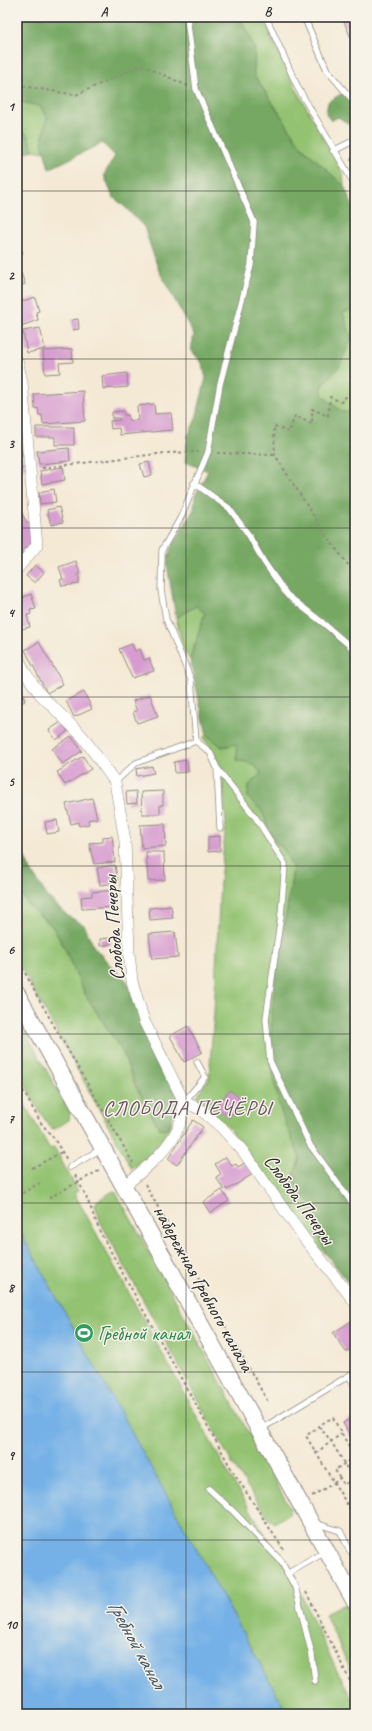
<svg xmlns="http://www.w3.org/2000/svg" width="372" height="1731" viewBox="0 0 372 1731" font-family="Caveat,sans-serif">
	<rect width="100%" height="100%" fill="#f7f3e8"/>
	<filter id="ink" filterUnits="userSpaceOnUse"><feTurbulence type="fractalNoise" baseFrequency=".025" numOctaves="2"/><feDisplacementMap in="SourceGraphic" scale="8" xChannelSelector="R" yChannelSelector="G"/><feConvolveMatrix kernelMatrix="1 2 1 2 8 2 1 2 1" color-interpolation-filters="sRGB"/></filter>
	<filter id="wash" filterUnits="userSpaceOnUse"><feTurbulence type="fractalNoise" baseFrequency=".012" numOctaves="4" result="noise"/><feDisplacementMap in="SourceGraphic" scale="16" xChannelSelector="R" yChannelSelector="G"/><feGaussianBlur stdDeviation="0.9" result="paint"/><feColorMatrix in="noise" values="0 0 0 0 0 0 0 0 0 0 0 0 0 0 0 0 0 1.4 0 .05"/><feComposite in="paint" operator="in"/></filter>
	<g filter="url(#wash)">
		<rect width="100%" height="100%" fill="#f4e9d4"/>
		<path fill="#93c271" stroke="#5f764e" d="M240 17H263L298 92 343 174 344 186 301 146 254 75 255 49Z
			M21 102 40 106 47 117 42 142 45 152 33 150 28 136 17 126V104Z
			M355 308V413L342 412 322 396V385L339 367 342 313Z
			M196 606 205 613 190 660 184 651 176 618Z
			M207 735 222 747 237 744 261 773 249 785 248 798 262 811 274 841 284 849 293 869 280 956 278 1101 300 1158 295 1171 294 1189 316 1207 319 1235 326 1254 316 1246 227 1126 195 1099 209 1078 214 1013 220 881 226 824 223 787 215 753 203 738Z
			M17 888 29 906 52 926 63 945 85 994 123 1053 135 1085 159 1128 166 1129 172 1121C165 1140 151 1160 132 1169L17 960Z
			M17 1017 70 1113 69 1120 55 1129 51 1128 41 1114 17 1069Z
			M17 1091 50 1149 54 1147 78 1191 74 1193 228 1473 298 1588 336 1669 355 1703V1714H17Z
			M113 1191 116 1192 290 1508 289 1514 274 1523 270 1520 233 1465 101 1223 95 1205 97 1201Z
			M342 1605 345 1606 355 1625V1680L325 1614Z"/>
		<path fill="#76a863" stroke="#506a47" d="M17 17H240L255 49 254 75 301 146 344 186 354 209 355 308 343 313 352 338 339 367 322 385V395L342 412 355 413V1291L326 1254 319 1235 316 1207 294 1189 295 1171 300 1158C292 1139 283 1120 278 1101 259 1024 284 945 293 869L284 849 274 841 262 811 248 798 249 785 261 773 253 764 237 760 236 744 222 747 207 735 190 660 205 613 196 606 176 618 167 564 171 548 194 509 195 496 208 471 185 462 188 436 196 419 206 378 202 363 191 350 194 335 159 271 144 227 124 206 113 197 104 175 115 156 102 143 49 169 42 142 47 117 40 106 22 102 17 104Z
			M341 94 355 95V128L338 117 331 121 326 114 328 102Z
			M17 126 28 136 33 150 17 157Z
			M17 841 31 871 48 897 68 916 84 925 94 947 111 966 127 981 178 1095C177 1108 174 1118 166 1129L159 1128 135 1085 123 1053 85 994 63 945 52 926 29 906 17 888Z"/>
		<path fill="#75b1e7" stroke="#506e89" d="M17 1226 288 1714H17Z"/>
		<g id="blocks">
			<path fill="#d79bd0" d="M342 17H355V47Z
				M17 233 20 240 18 241 23 253 17 255Z
				M21 273 25 284 17 287V275Z
				M35 297 39 311 36 312 38 320 21 326 17 314V303Z
				M78 319 79 329 73 330 72 320Z
				M40 328 45 349 27 353 23 331Z
				M72 349 73 362 59 363 60 373 45 374 43 351Z
				M127 373 128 387 103 389 102 376Z
				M83 391 85 421 43 424 42 415H39L38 408 35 409 34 394Z
				M154 404 155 414 171 413 173 430 120 435 119 428 111 429 110 421 120 420V418H112V412L124 411V415H128L129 421 138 420 137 406Z
				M17 408H19L22 433 17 434Z
				M36 427H74V445H55V437H36Z
				M69 448 70 461 39 464 37 451Z
				M21 451 26 467 17 471V453Z
				M149 462 152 475 144 477 140 464Z
				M63 467 65 480 42 484 40 471Z
				M54 489 56 502 40 504 39 492Z
				M17 506 35 535 34 543 21 551 23 554 17 558Z
				M59 507 63 522 51 525 47 510Z
				M76 561 80 574H77L79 577V584L62 586 60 580 63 579 59 567Z
				M35 565 44 572 35 583 26 576Z
				M31 594 36 609 30 610 31 614 27 615 30 627 17 630V600Z
				M39 642 63 684 47 693 25 650Z
				M132 644 135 651 140 649 144 660 149 658 154 671 132 678 119 649Z
				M20 689 25 701 17 705V690Z
				M84 692 92 709 74 717 66 701Z
				M150 695 158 716 137 723 133 712 137 711 133 701Z
				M61 722 68 731 56 740 49 730Z
				M71 736 82 751 63 764 52 749Z
				M83 756 91 769 65 785 57 772Z
				M187 760 188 772 175 773 174 762Z
				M152 766 154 773 137 776 136 769Z
				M136 791 137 803 127 804 126 792Z
				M163 791V805H160V814H142L141 792Z
				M92 798 97 818 88 820 89 824 79 826 78 822 71 824 66 804Z
				M57 820 59 832 47 834 45 822Z
				M165 824 166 846 142 848 140 825Z
				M112 836 115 862 94 864 89 843 103 842V837Z
				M220 836V851L208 852V837Z
				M146 852H164L165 880 148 881Z
				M115 865 118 883 100 885 97 868Z
				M115 890 116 907 82 909 81 897 92 896V892Z
				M171 906 173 918 150 920 149 908Z
				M175 932 178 957 152 959 149 934Z
				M110 938 111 944 100 946V939Z
				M188 1026 202 1052 184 1062 170 1036Z
				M230 1090 243 1101 229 1118 216 1106Z
				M193 1120 203 1127 177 1165 168 1159Z
				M226 1157 232 1166 236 1164 238 1167 246 1162 253 1174 227 1190 226 1188 224 1190 216 1177 221 1174 215 1164Z
				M222 1190 229 1201 210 1213 203 1202Z
				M353 1320 355 1324V1346L346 1352 333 1333Z
				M355 1416V1444L343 1423Z"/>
		</g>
	</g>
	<g filter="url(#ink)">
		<use href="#blocks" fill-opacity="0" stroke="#908a80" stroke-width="1"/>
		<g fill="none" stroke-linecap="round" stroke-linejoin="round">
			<g stroke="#908a80" stroke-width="7">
				<path id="lane" d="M187 17 196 89 254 222 251 265 220 384 208 452 181 517 162 550 161 590 166 619 191 680 196 741 210 752 217 768 256 818 285 864 281 915 266 1019 270 1061 310 1145 355 1207
					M266 17 298 88 355 185
					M304 17 327 70 355 103
					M333 151 355 140
					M194 483 229 508 248 534 264 562 287 595 323 623 350 646 355 653
					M217 768 220 828
					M115 782 136 763 196 741
					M184 1102 205 1077 197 1062
					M70 1167 101 1149
					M349 1376 355 1386
					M261 1429 355 1372
					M209 1489 234 1512 281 1561 295 1587 312 1655 315 1681
					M315 1523 340 1531 350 1551 355 1554
					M287 1574 325 1552"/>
			</g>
			<g stroke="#908a80" stroke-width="12">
				<path id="street" d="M17 360 22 382 37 545 17 569
					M17 655 24 671 40 694 83 737 115 782 125 841 129 952 132 981 144 1021 184 1102 200 1109 221 1127 242 1150 304 1238 355 1302
					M124 1186C144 1170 174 1146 181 1120 183 1114 183 1108 184 1102"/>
			</g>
			<g stroke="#908a80" stroke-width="18">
				<path id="secondary" d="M17 994 355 1602"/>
			</g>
			<path stroke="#908a80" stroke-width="2" stroke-dasharray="3 3" stroke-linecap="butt" d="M17 85 76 95 141 65 188 86
				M351 161 355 150
				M355 388 341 402 330 397 328 416 312 409V424L295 416 289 432 274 426 275 455 325 534 355 574
				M217 453 275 455
				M42 468 165 453 198 452
				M17 957 37 996 133 1163
				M17 1080 41 1123 53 1137 67 1160
				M32 1168 62 1152
				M75 1175 86 1196 101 1234 232 1470 283 1549
				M145 1184 268 1402
				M17 1196 40 1183
				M49 1198 100 1170
				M319 1426 331 1441 355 1482
				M316 1453 341 1434
				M355 1457 333 1418 326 1421 306 1436 334 1483 340 1478 344 1485 355 1477
				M340 1478 335 1470 354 1457
				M312 1496 334 1483 355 1517
				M348 1505 355 1500
				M306 1592 355 1691"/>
			<use href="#lane" stroke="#fff" stroke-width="5.5"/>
			<use href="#street" stroke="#fff" stroke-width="11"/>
			<use href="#secondary" stroke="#fff" stroke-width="16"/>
		</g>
	</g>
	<path fill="none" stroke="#2b2b2b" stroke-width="1" stroke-opacity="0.55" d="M186 17V1714M17 191H355M17 359H355M17 528H355M17 697H355M17 866H355M17 1034H355M17 1203H355M17 1372H355M17 1540H355"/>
	<defs>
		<g id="stadium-disc" transform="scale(1)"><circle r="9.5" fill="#2e9e5b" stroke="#f7f3e8"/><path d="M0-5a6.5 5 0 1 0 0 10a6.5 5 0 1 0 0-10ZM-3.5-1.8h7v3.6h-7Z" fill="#fff"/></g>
	</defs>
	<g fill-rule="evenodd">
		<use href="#stadium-disc" x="84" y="1333"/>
	</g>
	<g text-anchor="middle" stroke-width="3" stroke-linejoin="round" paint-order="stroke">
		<g font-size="20" fill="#2b2b2b" stroke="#f7f3e8">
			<text transform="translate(113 928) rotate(-94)" y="7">Слобода Печеры</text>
			<text transform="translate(300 1199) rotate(54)" y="7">Слобода Печеры</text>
			<text transform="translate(204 1288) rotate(61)" y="7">набережная Гребного канала</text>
		</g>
		<g font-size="20" fill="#27864d" stroke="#f7f3e8" text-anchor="start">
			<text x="98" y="1340">Гребной канал</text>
		</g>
		<g font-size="21" letter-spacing="1" fill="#675265" stroke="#f7f3e8">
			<text x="187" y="1115">СЛОБОДА ПЕЧЁРЫ</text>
		</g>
		<g font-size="21" font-style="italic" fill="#415363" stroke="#f7f3e8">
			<text transform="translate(137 1644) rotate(61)" y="7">Гребной канал</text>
		</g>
	</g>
	<rect width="372" height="1731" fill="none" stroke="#f7f3e8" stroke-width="44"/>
	<rect x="22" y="22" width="328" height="1687" fill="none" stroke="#2b2b2b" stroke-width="1.5"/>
	<g font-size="13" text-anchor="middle" font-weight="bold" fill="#2b2b2b">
		<text x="104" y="16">A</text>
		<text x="268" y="16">B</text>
		<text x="11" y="111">1</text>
		<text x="11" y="280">2</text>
		<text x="11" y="448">3</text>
		<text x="11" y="617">4</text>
		<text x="11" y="786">5</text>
		<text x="11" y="954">6</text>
		<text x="11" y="1123">7</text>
		<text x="11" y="1292">8</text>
		<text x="11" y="1460">9</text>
		<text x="11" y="1629">10</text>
	</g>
</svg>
